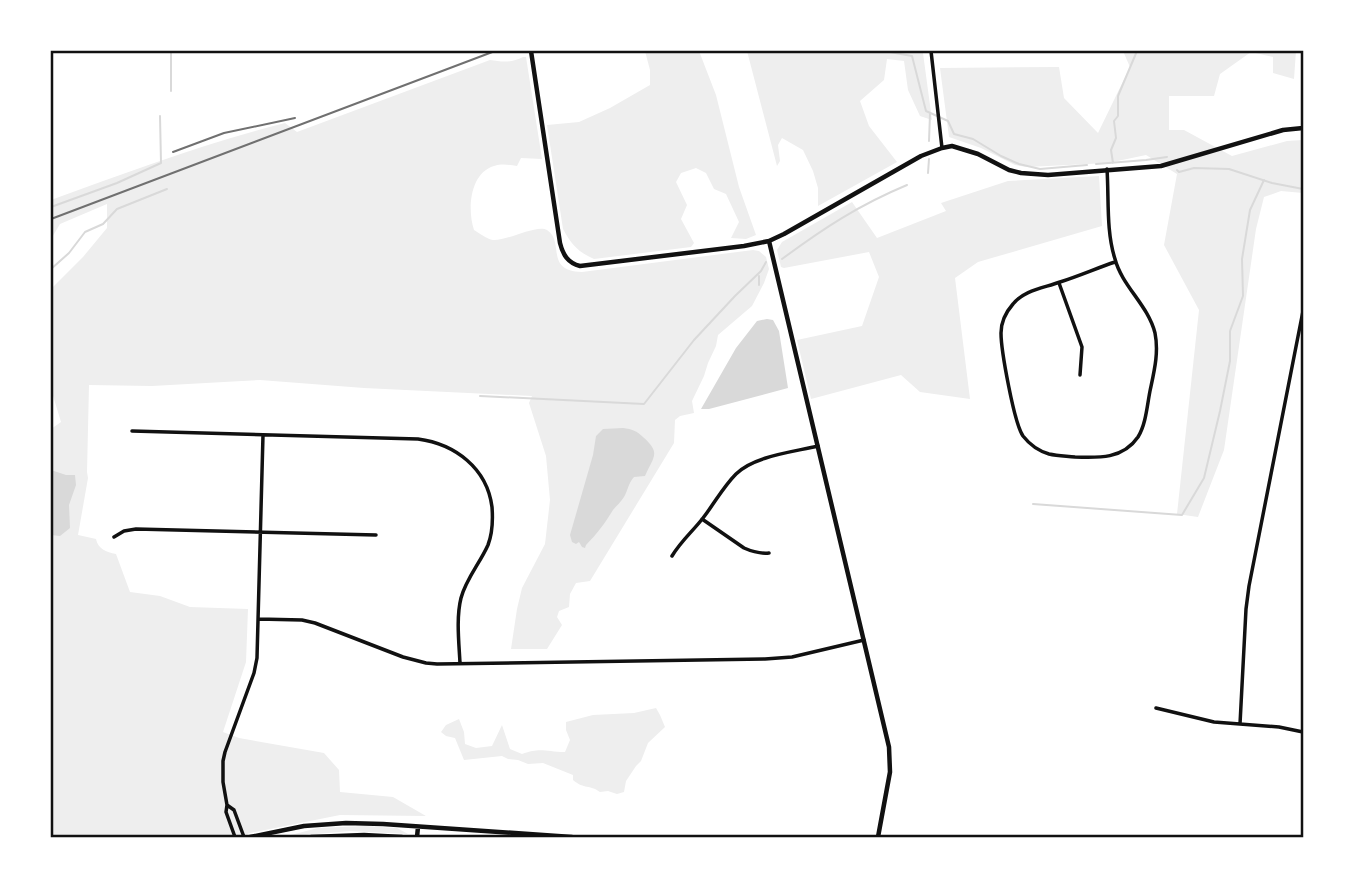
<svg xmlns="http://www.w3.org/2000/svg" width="1354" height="888" viewBox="0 0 1354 888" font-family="'Varela Round',sans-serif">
	<rect width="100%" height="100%" fill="#fff"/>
	<path fill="#eee" d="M645 51H699L716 95 739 187 756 235 746 239 731 238 739 222 726 194 714 189 706 173 696 168 681 173 676 182 687 205 681 219 694 243 691 247 594 259C578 252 571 244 563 229L547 125 579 122 610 108 650 85V70Z
		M747 51H918L923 53 932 120 920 116 908 90 904 61 887 59 884 80 860 101 869 126 897 162 818 206V188L813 171 803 150 782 138 778 145 780 161 777 166Z
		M1123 51H1296L1294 79 1273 73V57L1251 52 1220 74 1214 96H1169V130H1184L1232 156 1287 141 1303 140V193L1281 191 1264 197 1256 229 1224 450 1198 517 1177 514 1199 310 1164 245 1177 174 1146 155 1108 163 1027 167 1015 165 981 148 949 137 940 68 1059 67 1064 98 1098 133 1130 67Z
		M523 57H526L542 159 521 158 517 166C509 165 503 163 494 166 470 173 467 209 474 230 479 233 487 239 493 240 507 241 537 224 547 230 565 241 544 271 582 272L753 250 759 251 766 257 769 269 764 283 752 306 718 335 716 346 708 363 704 376 692 401 694 413 680 416 675 420 674 443 590 581 576 583 570 594 569 607 559 611 557 617 562 625 547 649H511L517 609 522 588 545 544 550 500 546 456 529 403 532 396 364 388 260 380 152 386 89 385 87 472 88 478 78 535 96 539C98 549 106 552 116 554L130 592 160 596 190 607 248 609 246 662 223 732 239 738 324 753 339 770 340 792 393 797 426 816 340 815 250 833 239 837H51V429L61 422 51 389V289L83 257 107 228V204L60 224 51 239V200C128 172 205 143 285 123L297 132 490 60C502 62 512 63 523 57Z
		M1099 176 1102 226 978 262 955 278 970 399 920 392 901 375 811 399 797 340 862 326 879 277 869 252 784 268 781 267 777 250 782 242 852 202 877 238 946 211 941 203 1008 181Z
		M656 708 660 715 665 727 648 743 641 761 636 766 626 781 624 792 617 794 608 791 600 792C589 784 585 790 573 780V775L543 763 528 764 518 760 508 759 502 756 464 760 455 738 446 736 441 732 446 725 459 719 464 732 465 744 476 748 492 746 502 725 510 749 522 754C541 747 546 752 565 752L570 740 566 730V722L593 715 634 713Z
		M365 826 397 828 408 834 350 831 283 837 318 828Z"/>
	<path fill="#d9d9d9" d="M767 319 773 320 779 331 788 388 709 409H701L736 348 757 321Z
		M623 428C632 429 637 431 643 437 661 453 654 456 645 476L634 477C628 484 628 490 624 497 621 502 616 506 613 510 605 523 597 534 586 545L585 548 582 547 579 542 576 544 572 542 570 535 593 455 596 436 603 429Z
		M51 470 66 475H75L76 485 69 505 70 528 60 536 51 535Z"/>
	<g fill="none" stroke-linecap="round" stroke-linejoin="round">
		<path stroke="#d9d9d9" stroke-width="2" d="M884 51 912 56 926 111 948 121 954 134 973 139 1001 156 1019 164 1040 169 1087 165
			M171 91V51
			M929 141 930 114
			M1113 163 1111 150 1116 138 1114 121 1118 116V96L1137 51
			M1096 164 1146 160 1167 157
			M1177 170 1179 172 1194 168 1229 169 1272 183 1303 189
			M928 173 929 159
			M51 207 117 183 161 163 160 116
			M782 259C824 228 859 205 907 185
			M51 269 69 253 85 232 103 224 117 209 167 189
			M759 276V285
			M480 396 644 404 694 340 735 296 761 271 766 262
			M1033 504 1182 515 1204 478 1220 411 1230 361V331L1243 296 1242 259 1250 210 1264 180"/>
		<path stroke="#111" stroke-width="3.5" d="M931 51 942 148
			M1107 169C1109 199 1106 231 1115 259 1122 286 1148 305 1155 333 1159 353 1154 372 1150 391 1147 406 1146 424 1138 437 1123 459 1099 458 1075 457 1067 456 1058 456 1049 454 1039 451 1030 445 1023 436 1014 423 1001 350 1001 333 1001 322 1006 312 1013 304 1024 290 1044 288 1060 282 1079 276 1097 268 1115 262
			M1059 283 1082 347 1080 375
			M132 431 418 439C455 444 487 468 492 507 493 520 493 532 488 545 480 563 466 579 461 598 456 618 459 643 460 663
			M702 519 744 548C753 552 760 554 769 553
			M114 537 124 531 136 529 376 535
			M672 556C681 541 693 531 703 518 714 504 723 487 736 474 754 456 793 452 818 446
			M258 619 302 620 315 623 403 657 426 663 437 664 765 659 792 657 864 640
			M1156 708 1214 722 1279 727 1303 732
			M1240 724 1246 609 1249 586 1303 311
			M227 805 234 810 244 837
			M235 837 226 812 227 805 223 782V761L225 752 254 673 257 658 263 435"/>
		<path stroke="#111" stroke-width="4.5" d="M531 51 560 243C563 255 568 263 580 266L744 246 769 241 784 234 921 156 942 148 952 146 978 154 1009 170 1021 173 1048 175 1161 166 1283 130 1303 128
			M769 241 889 747 890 772 878 837
			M250 837 304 826 346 823 383 824 572 837
			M311 837 364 835 402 837
			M417 837 418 827"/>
		<path stroke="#707070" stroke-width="2" d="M173 152 224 133 295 118
			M51 219 495 51"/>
	</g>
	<rect width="1354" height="888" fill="none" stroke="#ffffff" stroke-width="105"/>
	<rect x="52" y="52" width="1250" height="784" fill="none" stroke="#111" stroke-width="2.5"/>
</svg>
